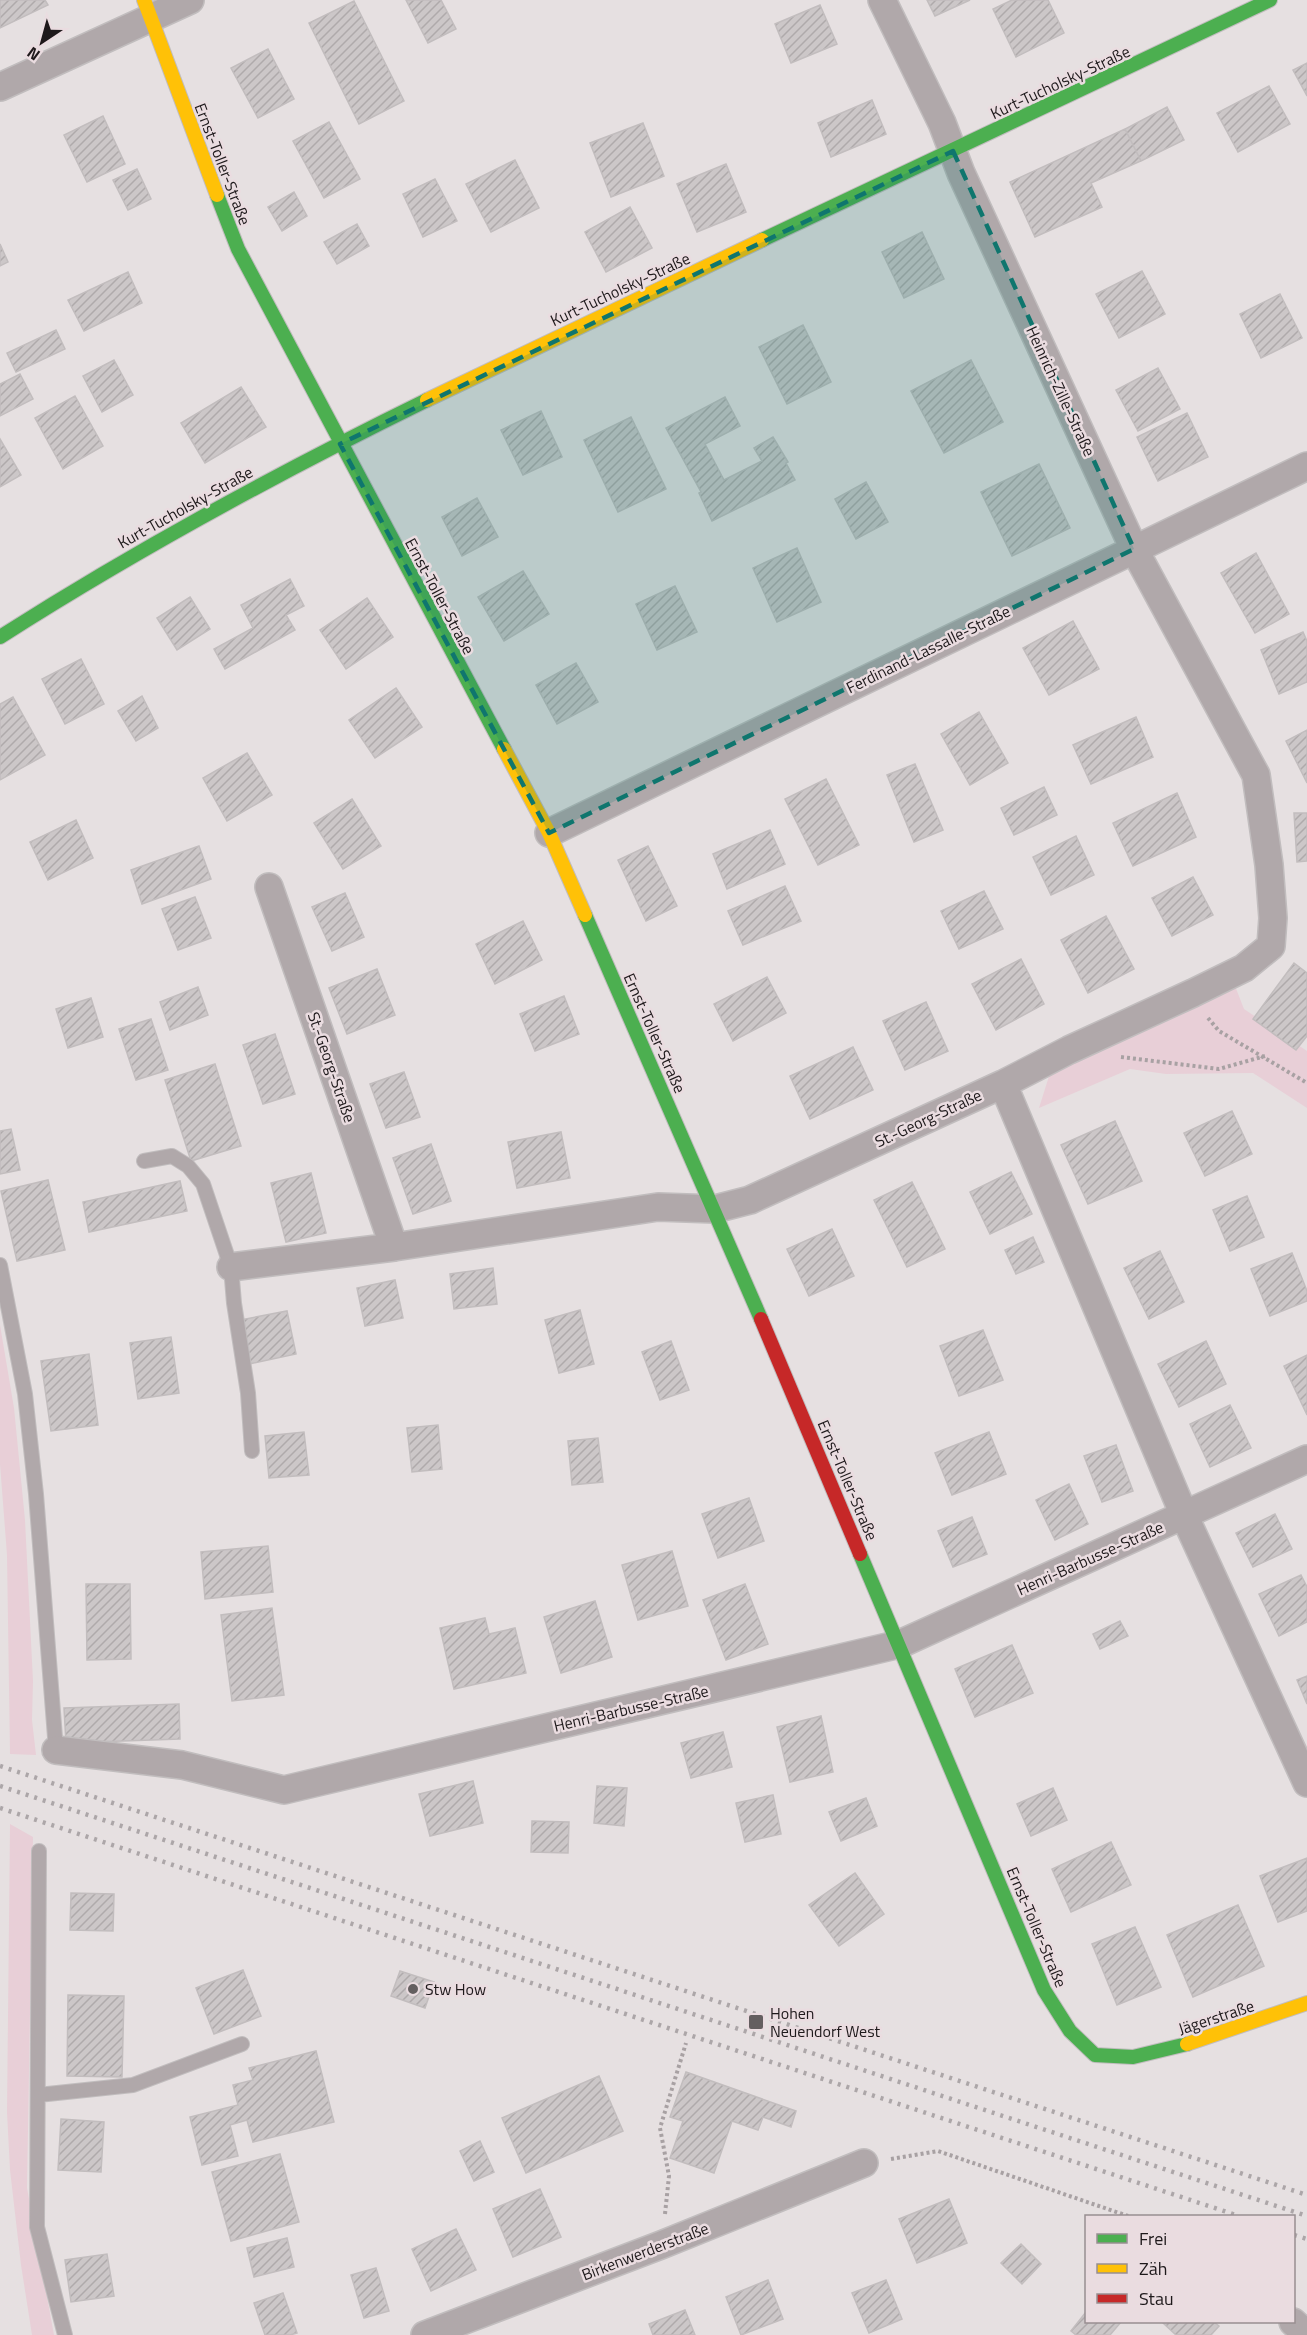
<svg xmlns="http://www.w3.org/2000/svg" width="1307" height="2335" viewBox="0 0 1307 2335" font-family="'Titillium Web',sans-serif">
	<defs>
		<pattern id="building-hatch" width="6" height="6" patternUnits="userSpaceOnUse" patternTransform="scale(1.5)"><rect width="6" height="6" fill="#ccc7c8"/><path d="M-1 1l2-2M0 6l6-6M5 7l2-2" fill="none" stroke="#afaaab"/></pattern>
	</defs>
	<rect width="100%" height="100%" fill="#e6e0e1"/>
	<path fill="#e8cfd7" d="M1235 986 1244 1009 1307 1051V1108L1253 1073 1166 1074 1130 1069 1039 1108 1050 1073Z
		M0 1325 14 1408 25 1520 33 1681 32 1720 36 1755 10 1754 7 1555 0 1464Z
		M10 1824 33 1837 27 2188 54 2335H32L21 2265 10 2170 7 2112Z"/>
	<path fill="url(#building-hatch)" stroke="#c2bdbe" stroke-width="1.5" d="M0 0H45L48 5 0 28Z
		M406 0H441L456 29 428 43Z
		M927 0H970L935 16Z
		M1012 0H1048L1064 33 1016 57 993 9Z
		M354 1 404 101 359 124 309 23Z
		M820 5 837 44 791 63 775 24Z
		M268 49 294 99 258 118 231 68Z
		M1307 63V96L1293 70Z
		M1269 86 1290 124 1238 152 1217 113Z
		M872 100 886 134 831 157 818 123Z
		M1167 107 1184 140 1141 161 1125 129Z
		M103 116 125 164 87 182 64 135Z
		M329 122 360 179 324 198 293 141Z
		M643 123 664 176 611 197 590 143Z
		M1125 129 1141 161 1091 183 1102 207 1035 237 1010 182Z
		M515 160 539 208 491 232 466 184Z
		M726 164 746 212 697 232 677 184Z
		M137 169 151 199 128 210 113 180Z
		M435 179 457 221 423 237 403 194Z
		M294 192 307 216 282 231 268 207Z
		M630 207 652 248 606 272 585 232Z
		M357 224 369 246 337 264 324 242Z
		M922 232 944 279 904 298 882 252Z
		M0 244 8 262 0 266Z
		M1142 271 1165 314 1119 338 1096 294Z
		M128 272 142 303 84 331 68 300Z
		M1280 294 1302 338 1261 358 1240 314Z
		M803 325 831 382 787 404 759 347Z
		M56 330 65 349 16 372 7 353Z
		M114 360 133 395 102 412 83 376Z
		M971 360 1003 422 944 453 911 391Z
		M1158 368 1180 409 1138 431 1116 390Z
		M20 374 33 399 0 416V384Z
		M241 387 266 427 205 463 181 423Z
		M75 396 103 446 63 469 35 418Z
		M725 397 740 426 705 444 724 480 762 461 754 448 773 437 788 462 786 463 795 480 712 521 699 493 701 492 666 428Z
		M541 411 562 457 523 475 501 430Z
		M1187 413 1208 457 1158 481 1137 437Z
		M631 417 666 489 618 512 584 440Z
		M0 439 21 475 0 487Z
		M1039 464 1070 528 1012 556 981 492Z
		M866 482 888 522 856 539 835 499Z
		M477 498 498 537 462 556 442 517Z
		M797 548 821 602 777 622 753 568Z
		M1256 553 1289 614 1255 633 1221 573Z
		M523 571 549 614 504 641 478 597Z
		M290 579 304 606 286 615 295 630 225 669 214 649 253 628 241 605Z
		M675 586 697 632 657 650 636 604Z
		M190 597 210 629 177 650 157 618Z
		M367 598 393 637 346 669 320 630Z
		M1073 621 1099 669 1049 695 1023 648Z
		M1303 632 1307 641V682L1279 694 1261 650Z
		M81 659 104 704 65 724 42 679Z
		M576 663 598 702 557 724 536 685Z
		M396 688 422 727 375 758 349 720Z
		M142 696 158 728 136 741 118 711Z
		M13 697 45 755 0 780V704Z
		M979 712 1008 763 970 785 941 734Z
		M1136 717 1153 757 1091 784 1073 745Z
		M1307 730V783L1286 741Z
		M247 753 272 795 227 821 203 778Z
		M915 764 943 830 914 842 887 775Z
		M826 779 859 845 818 865 785 799Z
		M1044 787 1057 815 1014 835 1001 808Z
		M1177 793 1196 837 1133 866 1113 823Z
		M352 799 381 846 343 869 314 823Z
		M1294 813H1307V861L1297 862Z
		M76 820 93 858 48 880 30 842Z
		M770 830 785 864 727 889 713 854Z
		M1076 836 1094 875 1051 895 1033 857Z
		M199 846 211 879 142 904 131 870Z
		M648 846 677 906 646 921 618 860Z
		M1193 877 1213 915 1172 936 1152 898Z
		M785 886 801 921 743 945 728 911Z
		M984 891 1003 929 959 949 941 911Z
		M345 893 364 937 332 951 312 907Z
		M195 897 211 938 178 950 162 909Z
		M1106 916 1134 969 1088 993 1061 940Z
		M523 921 542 960 495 984 476 944Z
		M1021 959 1044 1004 996 1030 972 984Z
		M1294 963 1307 973V1036L1296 1050 1253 1019Z
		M377 969 395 1015 347 1034 329 988Z
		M767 977 786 1013 733 1041 714 1004Z
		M198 987 208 1015 170 1030 160 1002Z
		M564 996 579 1034 535 1051 520 1014Z
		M91 998 103 1037 68 1048 56 1009Z
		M926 1002 948 1051 905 1070 883 1021Z
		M151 1019 168 1070 136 1080 119 1029Z
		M275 1034 295 1094 263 1104 243 1045Z
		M853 1047 873 1090 810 1119 790 1076Z
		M215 1064 241 1146 191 1161 165 1080Z
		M404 1072 420 1117 386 1128 370 1084Z
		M1232 1111 1252 1154 1205 1176 1184 1133Z
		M1115 1121 1142 1181 1088 1204 1061 1145Z
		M11 1129 20 1170 0 1174V1131Z
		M561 1132 570 1178 517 1188 508 1142Z
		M431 1144 451 1201 413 1214 393 1158Z
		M1011 1172 1032 1214 990 1234 970 1192Z
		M311 1173 326 1233 286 1242 271 1183Z
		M48 1180 65 1250 17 1261 1 1191Z
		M180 1181 187 1211 89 1232 83 1202Z
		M912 1182 945 1249 907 1267 874 1200Z
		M1247 1196 1264 1237 1230 1251 1213 1210Z
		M832 1229 854 1276 809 1296 787 1249Z
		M1033 1237 1044 1262 1016 1274 1005 1250Z
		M1160 1251 1184 1302 1149 1319 1124 1268Z
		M1292 1253 1307 1291V1301L1270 1316 1251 1269Z
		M493 1268 497 1304 454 1309 450 1274Z
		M395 1280 403 1318 365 1326 357 1288Z
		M580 1310 594 1364 559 1373 545 1320Z
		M287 1311 296 1354 249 1364 240 1320Z
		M983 1330 1003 1380 959 1396 940 1346Z
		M171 1337 179 1393 138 1399 130 1343Z
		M671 1341 689 1390 660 1400 642 1352Z
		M1206 1341 1226 1384 1179 1407 1158 1364Z
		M89 1354 98 1425 51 1431 41 1361Z
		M1307 1355V1415L1284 1366Z
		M1230 1405 1251 1448 1210 1467 1190 1424Z
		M438 1425 442 1469 412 1472 407 1428Z
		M304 1432 309 1475 269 1478 265 1436Z
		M989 1432 1006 1474 952 1495 935 1453Z
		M598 1438 603 1482 572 1485 568 1441Z
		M1116 1445 1133 1491 1102 1502 1084 1456Z
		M1069 1484 1088 1524 1055 1540 1036 1500Z
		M749 1498 764 1541 718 1558 702 1514Z
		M1275 1514 1292 1549 1253 1567 1236 1533Z
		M972 1517 987 1554 953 1567 938 1531Z
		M268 1546 273 1592 205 1599 201 1552Z
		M672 1551 688 1606 638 1620 622 1565Z
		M1301 1575 1307 1587V1622L1279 1636 1259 1594Z
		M86 1584H130L131 1659 87 1660Z
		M745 1584 768 1644 726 1660 703 1600Z
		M595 1601 612 1657 561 1673 544 1617Z
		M272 1608 284 1695 232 1701 221 1615Z
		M485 1618 489 1634 515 1628 526 1673 454 1689 440 1628Z
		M1120 1621 1128 1636 1100 1649 1093 1634Z
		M1012 1645 1033 1693 975 1717 955 1669Z
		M1307 1676V1704L1297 1680Z
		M179 1704 180 1739 66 1743 64 1708Z
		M821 1716 833 1772 790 1782 777 1727Z
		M723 1732 732 1767 691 1778 681 1743Z
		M473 1781 483 1823 430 1836 419 1794Z
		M597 1786 627 1788 624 1826 594 1823Z
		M1053 1788 1067 1820 1031 1836 1017 1804Z
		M773 1795 781 1834 745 1842 736 1803Z
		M866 1798 877 1826 841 1841 829 1812Z
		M532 1821 569 1822 568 1853 531 1852Z
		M1111 1842 1131 1885 1071 1912 1052 1869Z
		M1307 1858V1911L1278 1922 1260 1876Z
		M855 1873 884 1914 839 1946 809 1905Z
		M71 1893 114 1894 113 1931 70 1930Z
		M1238 1905 1264 1966 1193 1997 1167 1935Z
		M1135 1927 1161 1987 1117 2005 1092 1944Z
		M243 1970 261 2016 214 2034 196 1988Z
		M400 1971 434 1982 425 2008 391 1996Z
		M68 1995 124 1996 122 2077 67 2076Z
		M316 2051 334 2122 253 2142 247 2120 230 2125 238 2156 202 2165 190 2117 238 2105 233 2085 253 2080 249 2068Z
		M686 2072 796 2111 791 2127 763 2117 758 2130 732 2121 714 2173 670 2158 683 2121 670 2117Z
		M599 2076 623 2131 526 2173 502 2118Z
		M61 2119 104 2122 101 2172 58 2170Z
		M480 2141 494 2172 474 2181 460 2151Z
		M280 2154 299 2222 231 2241 212 2172Z
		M540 2189 561 2237 513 2257 493 2209Z
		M949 2199 967 2243 917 2263 899 2219Z
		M456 2229 476 2270 431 2291 412 2249Z
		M287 2238 294 2267 254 2277 247 2248Z
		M1021 2244 1041 2264 1022 2284 1001 2263Z
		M107 2254 114 2296 71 2302 65 2260Z
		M376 2268 389 2311 364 2318 351 2275Z
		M768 2280 783 2319 741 2335 726 2297Z
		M886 2280 902 2319 869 2333 852 2293Z
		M283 2293 297 2333 290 2335H265L254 2303Z
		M685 2310 695 2335H653L649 2324Z
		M1086 2312V2322H1121L1110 2335H1076L1071 2331Z
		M1164 2322H1214L1219 2326 1211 2335H1176L1163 2323Z"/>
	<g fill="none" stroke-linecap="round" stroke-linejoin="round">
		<g stroke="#c1bdbe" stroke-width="16">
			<path id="lane" d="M144 1161 172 1156 188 1166 203 1184 231 1267 234 1303 248 1393 252 1451
				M0 1265 25 1394 36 1494 56 1750
				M39 1851 37 2227 65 2335
				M38 2095 133 2085 242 2044"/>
		</g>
		<g stroke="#c1bdbe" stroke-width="30">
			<path id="street" d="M0 87 190 0
				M549 833 1307 466
				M269 887 394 1247
				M1003 1084 1184 1515 1307 1783
				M231 1267 394 1247 658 1207 715 1209 750 1200 1003 1084 1069 1050 1193 993 1244 968 1271 946 1273 918 1269 865 1256 775 1134 549 961 173 942 123 882 0
				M56 1750 182 1765 284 1790 900 1644 1307 1459
				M1293 2322 1307 2335
				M425 2335 661 2245 864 2163"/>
		</g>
		<g stroke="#c1bdbe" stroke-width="16">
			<path id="fast" d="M217 195 238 249 504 749
				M762 240 1270 0
				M0 637C138 549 280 472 427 400
				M585 915 761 1319
				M860 1554 1044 1990 1070 2031 1095 2055 1133 2057 1187 2044"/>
		</g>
		<g stroke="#c1bdbe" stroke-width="16">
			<path id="slow" d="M144 0 217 195
				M427 400 762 240
				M504 749 549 833 585 915
				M1187 2044 1307 2003"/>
		</g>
		<g stroke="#c1bdbe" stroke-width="16">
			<path id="jam" d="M761 1319 860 1554"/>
		</g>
		<path stroke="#a8a1a3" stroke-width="4" stroke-dasharray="3 3" stroke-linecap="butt" d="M1208 1018 1219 1031 1307 1083
			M1121 1057 1219 1069 1265 1056
			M891 2159 938 2151 1128 2216
			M665 2214 669 2176 660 2128 686 2043"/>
		<use href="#lane" stroke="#b0a8aa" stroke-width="14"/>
		<use href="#street" stroke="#b0a8aa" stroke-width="27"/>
		<use href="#fast" stroke="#4caf50" stroke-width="14"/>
		<use href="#slow" stroke="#ffc107" stroke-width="14"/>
		<use href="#jam" stroke="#c62828" stroke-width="14"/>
		<path stroke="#aca6a8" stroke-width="4.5" stroke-dasharray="3 6" stroke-linecap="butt" d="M0 1766 1307 2195
			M0 1786 1307 2216
			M0 1808 1239 2216
			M1294 2235 1307 2239"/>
	</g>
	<path fill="#0f766e" fill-opacity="0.2" stroke="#0f766e" stroke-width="4.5" stroke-dasharray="12 8" stroke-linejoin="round" d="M953 151 1134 549 549 833 340 444Z"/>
	<g fill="#645f60" stroke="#eadce0" stroke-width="2">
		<circle cx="413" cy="1989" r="6"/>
		<rect x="748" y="2014" width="16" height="16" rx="3"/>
	</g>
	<g text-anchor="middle" stroke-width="5" stroke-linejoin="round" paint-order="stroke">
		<g font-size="16" fill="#1e191b" stroke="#eadce0">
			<text transform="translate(1060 82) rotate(-25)" y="6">Kurt-Tucholsky-Straße</text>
			<text transform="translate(223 164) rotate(69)" y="6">Ernst-Toller-Straße</text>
			<text transform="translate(620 289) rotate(-25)" y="6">Kurt-Tucholsky-Straße</text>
			<text transform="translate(1061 391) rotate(65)" y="6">Heinrich-Zille-Straße</text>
			<text transform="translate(185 507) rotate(-29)" y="6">Kurt-Tucholsky-Straße</text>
			<text transform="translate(440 596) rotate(62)" y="6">Ernst-Toller-Straße</text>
			<text transform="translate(928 649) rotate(-26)" y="6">Ferdinand-Lassalle-Straße</text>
			<text transform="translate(655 1033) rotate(66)" y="6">Ernst-Toller-Straße</text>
			<text transform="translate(332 1067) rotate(71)" y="6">St.-Georg-Straße</text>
			<text transform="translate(928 1118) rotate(-25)" y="6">St.-Georg-Straße</text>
			<text transform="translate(848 1480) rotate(67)" y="6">Ernst-Toller-Straße</text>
			<text transform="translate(1090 1558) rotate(-24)" y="6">Henri-Barbusse-Straße</text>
			<text transform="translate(631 1708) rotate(-13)" y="6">Henri-Barbusse-Straße</text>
			<text transform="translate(1037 1927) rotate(67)" y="6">Ernst-Toller-Straße</text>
			<text transform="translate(1216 2017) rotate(-18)" y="6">Jägerstraße</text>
			<text transform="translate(645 2251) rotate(-21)" y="6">Birkenwerderstraße</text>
		</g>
		<g font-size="16" fill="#1e191b" stroke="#eadce0" text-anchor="start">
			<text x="425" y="1995">Stw How</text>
			<text x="770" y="2019">Hohen<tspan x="770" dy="18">Neuendorf West</tspan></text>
		</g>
	</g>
	<rect x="1085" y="2215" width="210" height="108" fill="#eadce0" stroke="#988e91" stroke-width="1.5"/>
	<rect x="1097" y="2234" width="30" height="9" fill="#4caf50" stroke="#988e91" stroke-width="1.5"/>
	<text x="1139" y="2245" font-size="18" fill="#1e191b">Frei</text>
	<rect x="1097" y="2264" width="30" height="9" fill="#ffc107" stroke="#988e91" stroke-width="1.5"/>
	<text x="1139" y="2275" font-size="18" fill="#1e191b">Zäh</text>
	<rect x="1097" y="2294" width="30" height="9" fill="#c62828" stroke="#988e91" stroke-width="1.5"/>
	<text x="1139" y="2305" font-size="18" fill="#1e191b">Stau</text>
	<g transform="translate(42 42) rotate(216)" stroke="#eadce0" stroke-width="4.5" paint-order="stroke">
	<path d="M0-4.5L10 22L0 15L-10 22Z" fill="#1e191b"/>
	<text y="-9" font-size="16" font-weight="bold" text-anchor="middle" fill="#1e191b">N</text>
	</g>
</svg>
